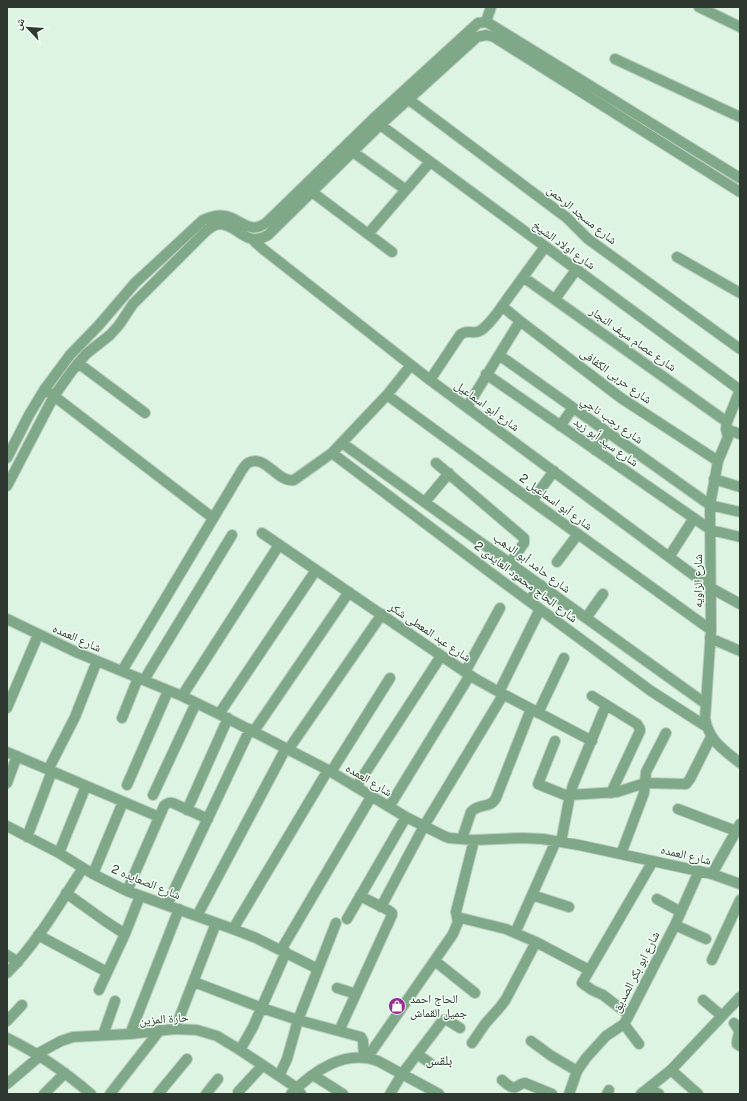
<svg xmlns="http://www.w3.org/2000/svg" width="747" height="1101" viewBox="0 0 747 1101" font-family="'Public Sans','Noto Naskh Arabic',sans-serif">
	<rect width="100%" height="100%" fill="#def4e2"/>
	<g fill="none" stroke-linecap="round" stroke-linejoin="round">
		<g stroke="#bbcebf" stroke-width="12">
			<path id="minor" d="M699 7 740 27
				M486 22 491 7
				M615 59 740 117
				M408 99 559 212 566 217 588 239 740 349
				M375 121 740 390
				M353 152 406 190
				M312 192 392 252
				M368 234 430 162
				M253 239 255 242 263 249 430 380 711 588 740 604
				M677 257 740 293
				M523 277 727 422
				M555 299 576 270
				M502 306 520 321 621 398 718 461
				M499 355 710 505 740 512
				M78 363 145 413
				M486 374 711 530 740 537
				M430 380 460 335C468 327 474 338 485 327 495 318 502 306 510 295 522 279 533 263 545 247
				M740 390 727 422 726 429 728 437 718 461 710 505 711 630 705 719C710 742 723 749 740 763
				M50 393 213 518
				M387 395 532 501 711 630
				M467 407 520 321
				M560 426 573 408
				M726 429 740 434
				M342 443 706 704
				M595 450 607 432
				M332 453 491 573 651 691 707 727
				M7 458 29 415 44 390 70 355 99 325 135 283 203 220C210 217 218 214 225 216 241 219 249 235 266 223L373 119 478 23 486 22 490 24 740 178
				M436 463 524 538V543L510 563
				M714 479 740 487
				M7 486 54 396 71 372 86 354 110 335 119 325 133 304 203 234C208 229 213 225 219 224 237 223 246 249 268 235L380 125 477 37 486 35 494 37 740 192
				M532 501 554 471
				M425 502 449 473
				M262 533 474 678 499 692 592 741
				M669 557 694 518
				M557 562 578 534
				M529 601 541 585
				M586 618 603 594
				M7 619 78 653 182 696 219 714 328 770 406 817 444 836 449 838 474 840 522 838 543 839 579 845 712 874 740 884
				M710 638 740 651
				M122 671 242 470C244 467 246 464 248 463 265 453 277 483 294 480L332 453 387 395 411 365
				M465 672 500 608
				M144 680 232 535
				M499 692 540 609
				M182 696 279 545
				M592 696 637 724 640 729V731L611 793
				M7 708 38 635
				M538 713 564 658
				M219 714 316 570
				M122 718 138 678
				M254 731 349 592
				M555 741 538 784 570 797
				M288 750 382 614
				M7 752 159 817
				M48 770 75 717 97 661
				M331 772 390 678
				M7 783 17 756
				M127 785 168 691
				M356 787 441 656
				M153 795 196 703
				M570 795 617 792 645 783 686 784 690 779 711 737
				M389 807 470 675
				M678 809 736 831
				M187 810 228 718
				M7 826 59 853 93 874 127 891 233 929 256 938 318 969
				M27 837 52 771
				M462 839 471 812C479 803 490 809 496 798L531 709
				M556 841 532 895 569 907
				M561 842 570 795 573 785 606 705
				M59 853 86 786
				M621 854 644 793 646 772 666 733
				M93 874 123 802
				M712 874 740 824
				M127 891 164 806C167 803 169 802 173 803L208 819
				M66 893 105 921 125 934
				M657 899 681 912
				M167 905 250 729
				M381 907 424 826 503 695
				M197 916 286 748
				M457 917 506 929 536 942 589 970
				M347 919 406 817
				M675 925 706 939
				M233 929 328 770
				M515 933 532 895
				M38 935 107 972
				M281 950 371 797
				M7 955 18 962
				M712 960 740 900
				M435 961 475 993
				M7 973C37 943 60 903 83 868
				M194 982 262 1008 298 1020 361 1037 363 1041 364 1057
				M337 988 356 994
				M99 990 125 934 140 896
				M703 1000 722 1016
				M629 1015 603 995 592 990 582 983 653 861
				M7 1021 22 1005
				M734 1023C743 1035 737 1032 737 1044L740 1046
				M624 1024 639 1044
				M175 1029 216 923
				M339 1031 392 915V913L388 910 360 896
				M130 1034 179 909
				M103 1035 115 1001
				M7 1038C38 1053 65 1072 91 1094
				M531 1041 550 1055 577 1071
				M472 1043 485 1024 501 1006 506 999 536 942
				M240 1050 253 1027 286 952
				M37 1054 61 1041 73 1037 130 1034 175 1029 197 1030 217 1036 240 1050 297 1088 301 1094
				M417 1054 430 1063
				M367 1058 453 934 458 922 456 912 474 840
				M671 1070 698 1094
				M313 1075 343 1094
				M279 1076 287 1059 298 1020 336 923
				M502 1080C506 1083 511 1089 516 1087 520 1085 521 1083 525 1083L552 1094
				M7 1084 40 1056
				M649 1088 659 1094
				M238 1092 263 1065
				M44 1094 65 1073
				M110 1094 160 1030
				M158 1094 187 1059
				M206 1094 218 1079
				M291 1094C313 1071 345 1049 378 1061L439 1094
				M390 1094 402 1074 443 1020H447L460 1028
				M569 1094 577 1071 586 1058 606 1036 624 1024 629 1015 675 925 699 871
				M607 1094 609 1090
				M641 1094 671 1070 740 997"/>
		</g>
		<use href="#minor" stroke="#7fa888" stroke-width="10"/>
	</g>
	<defs>
		<g id="shop-disc" transform="scale(0.9)"><circle r="9.5" fill="#952f95" stroke="#f1fef4"/><path d="M-5-2.5h2.3a2.7 3.5 0 0 1 5.4 0H5L5.5 6h-11ZM-1.5-2.5h3a1.5 2.3 0 0 0-3 0Z" fill="#fff"/></g>
	</defs>
	<g fill-rule="evenodd">
		<use href="#shop-disc" x="397" y="1006"/>
	</g>
	<g text-anchor="middle" stroke-width="3" stroke-linejoin="round" paint-order="stroke">
		<g font-size="12" fill="#2f3731" stroke="#f1fef4">
			<text transform="translate(582 215) rotate(39)" y="4">شارع مسجد الرحمن</text>
			<text transform="translate(564 245) rotate(36)" y="4">شارع اولاد الشيخ</text>
			<text transform="translate(633 339) rotate(35)" y="4">شارع عصام سيف النجار</text>
			<text transform="translate(616 376) rotate(36)" y="4">شارع حربى الكفافى</text>
			<text transform="translate(487 406) rotate(36)" y="4">شارع أبو اسماعيل</text>
			<text transform="translate(612 420) rotate(35)" y="4">شارع رجب ناجي</text>
			<text transform="translate(606 442) rotate(35)" y="4">شارع سيد أبو زيد</text>
			<text transform="translate(556 502) rotate(36)" y="4">شارع أبو اسماعيل 2</text>
			<text transform="translate(532 563) rotate(36)" y="4">شارع حامد أبو الدهب</text>
			<text transform="translate(698 581) rotate(-90)" y="4">شارع الزاويه</text>
			<text transform="translate(526 582) rotate(37)" y="4">شارع الحاج محمود العايدى 2</text>
			<text transform="translate(430 632) rotate(34)" y="4">شارع عبد المعطى شكر</text>
			<text transform="translate(77 638) rotate(24)" y="4">شارع العمده</text>
			<text transform="translate(369 780) rotate(31)" y="4">شارع العمده</text>
			<text transform="translate(686 855) rotate(13)" y="4">شارع العمده</text>
			<text transform="translate(146 882) rotate(22)" y="4">شارع الصعايده 2</text>
			<text transform="translate(636 972) rotate(-63)" y="4">شارع ابو بكر الصديق</text>
			<text transform="translate(164 1019) rotate(-4)" y="4">حارة المزين</text>
		</g>
		<g font-size="12" fill="#2f3731" stroke="#f1fef4" text-anchor="start">
			<text x="410" y="1003">الحاج احمد<tspan x="410" dy="14">جميل القماش</tspan></text>
		</g>
		<g font-size="14" fill="#2f3731" stroke="#f1fef4">
			<text x="439" y="1065">بلقس</text>
		</g>
	</g>
	<rect width="747" height="1101" fill="none" stroke="#2f3731" stroke-width="16"/>
	<g transform="translate(28 28) rotate(295)" stroke="#f1fef4" stroke-width="3" paint-order="stroke">
	<path d="M0-3L7 15L0 10L-7 15Z" fill="#2f3731"/>
	<text y="-6" font-size="11" font-weight="bold" text-anchor="middle" fill="#2f3731">ش</text>
	</g>
</svg>
